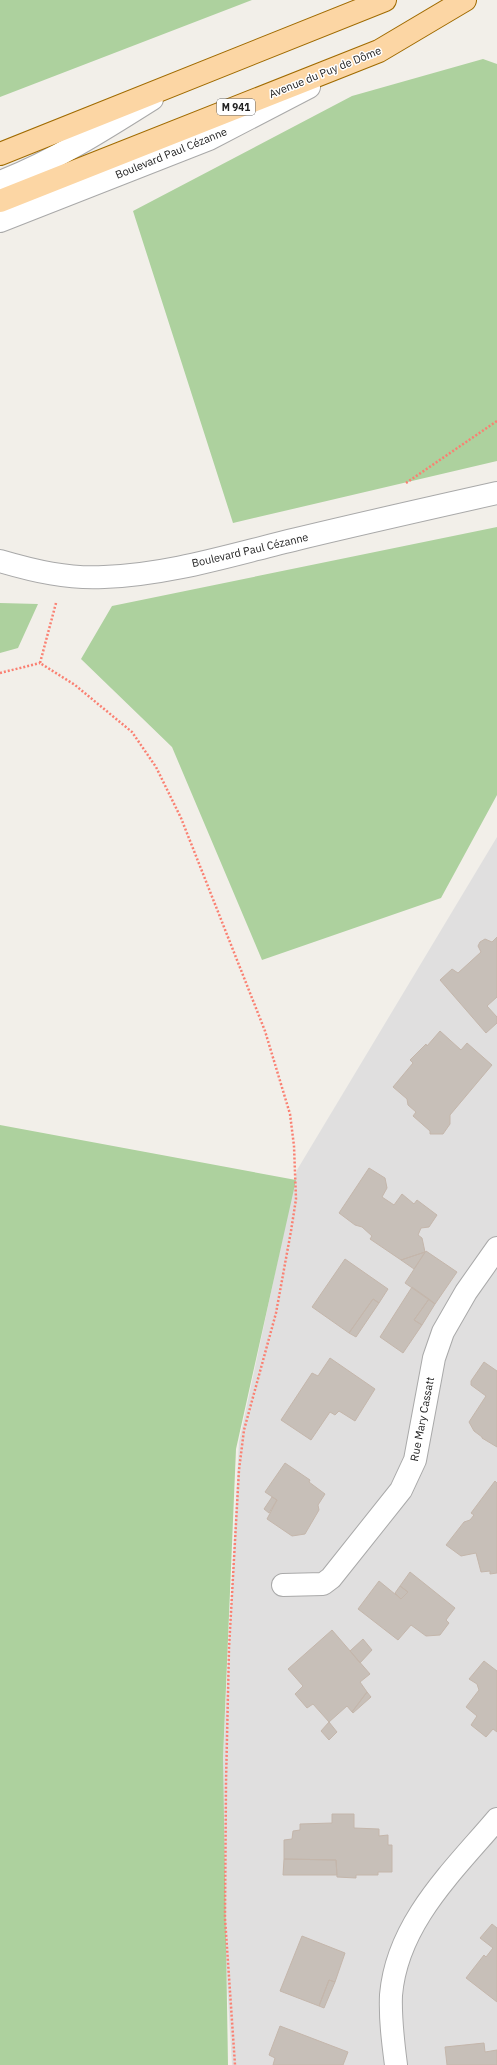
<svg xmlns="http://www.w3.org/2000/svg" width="497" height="2065" viewBox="0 0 497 2065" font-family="'IBM Plex Sans',sans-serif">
	<rect width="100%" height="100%" fill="#f2efe9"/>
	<path fill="#e0dfdf" d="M497 837V2065H232L221 1882 223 1758 239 1442 297 1170Z"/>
	<path fill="#add19e" d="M0 0H252L0 97Z
		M483 59 497 64V461L233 523 133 211 352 96Z
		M497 527V795L441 898 262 960 172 747 81 659 112 606Z
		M0 603 38 604 18 648 0 653Z
		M0 1125 296 1180 236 1449 223 1758 228 2065H0Z"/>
	<path fill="#c7bfb8" stroke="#c4b6ab" d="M497 937V997L487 1006 497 1017V1023L486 1033 440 980 452 969 458 973 481 952 478 946 480 942 485 939 492 942Z
		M440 1031 461 1050 467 1043 492 1065 450 1115V1124L443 1134H430V1131L413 1116 416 1112 408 1105 407 1099 393 1087 413 1063 410 1060 426 1044 427 1046Z
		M369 1168 385 1178 387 1188 382 1197 394 1205 402 1194 414 1204 417 1200 437 1215 429 1227 421 1228 418 1235 422 1238 425 1252 401 1260 370 1239 372 1236 362 1227 355 1225 339 1213Z
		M426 1251 457 1272 435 1304 405 1283Z
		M425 1252 414 1269 401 1260Z
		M345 1259 388 1289 379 1303 373 1299 349 1333 312 1307Z
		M412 1287 429 1299 414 1320 422 1325 403 1353 380 1337Z
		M373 1299 379 1303 356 1337 349 1333Z
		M429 1299 435 1304 422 1325 414 1320Z
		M330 1358 375 1389 355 1421 339 1411 335 1415 330 1412 311 1440 281 1420 312 1373 318 1376Z
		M484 1362 497 1371V1447L482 1438V1437L474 1431 469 1422 486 1396 471 1385V1381Z
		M285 1463 310 1480 309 1482 325 1494 318 1505 319 1510 305 1534 292 1536 267 1519 277 1500 265 1492Z
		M495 1481 497 1483V1573L490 1574V1571L481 1572 476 1553 461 1556 446 1545 464 1522 470 1520 474 1515 471 1513Z
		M272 1497 277 1500 269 1513 264 1509Z
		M410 1572 455 1608 446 1620 449 1623 440 1635 426 1636 411 1625 398 1640 358 1609 379 1581 401 1599 408 1592 400 1586Z
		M400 1586 408 1592 401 1599 395 1593Z
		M332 1630 370 1674 360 1682 367 1692 352 1712 347 1706 329 1722 313 1704 307 1708 295 1694 303 1686 288 1669Z
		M363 1639 372 1650 360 1663 350 1651Z
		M484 1661 497 1671V1732L493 1729 486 1737 471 1725 477 1716 466 1707 479 1690 477 1684 469 1679Z
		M367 1692 371 1697 353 1713 352 1712Z
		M329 1722 337 1732 329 1740 321 1731Z
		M332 1814H354V1828L379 1829V1836L388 1835V1845H392V1872H378V1875H356V1878L337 1877 336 1860 284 1859V1840L292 1839 293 1831 300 1830V1824L332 1823Z
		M284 1859 336 1860 337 1875H283Z
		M492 1924 497 1928V2002L466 1978 484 1955 486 1957 493 1948 480 1938Z
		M302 1936 345 1953 335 1982 329 1980 319 2006 280 1991Z
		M329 1980 335 1982 324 2008 319 2006Z
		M280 2026 348 2052 343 2065H273L275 2058 269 2055Z
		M484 2043 485 2052 497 2050V2065H447L445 2047Z"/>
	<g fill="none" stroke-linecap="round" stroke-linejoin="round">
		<g stroke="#a9a9a9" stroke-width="24">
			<path id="minor" d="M0 182C54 161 103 130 152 99
				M0 221 209 139 309 87
				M0 561C34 571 68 579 104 577 169 575 234 554 297 539 363 523 430 508 497 493
				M283 1585 323 1584 331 1578 401 1490 415 1460 434 1358 443 1332 466 1292 497 1248
				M396 2065C393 2042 390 2019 391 1995 397 1923 453 1871 497 1819"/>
		</g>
		<g stroke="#a06b00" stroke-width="24">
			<path id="major" d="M0 154 385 0
				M0 201 379 51 465 0"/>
		</g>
		<path stroke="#fa8072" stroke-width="2.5" stroke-dasharray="2 2" stroke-linecap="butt" d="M406 483 497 421
			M56 603 40 663 75 685 132 732 156 767 181 818 265 1031 290 1114 294 1146 296 1199 291 1231 276 1313 244 1430 239 1470 229 1648 226 1782 225 1918 235 2065
			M0 673 40 663"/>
		<use href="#minor" stroke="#fff" stroke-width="22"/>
		<use href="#major" stroke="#fcd6a4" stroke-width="22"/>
	</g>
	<g text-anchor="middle" stroke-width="3" stroke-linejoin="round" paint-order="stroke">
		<rect fill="#fff" stroke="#646464" stroke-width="1" x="217" y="99" width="38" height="16" rx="3"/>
		<g font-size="10" font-weight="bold" fill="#222">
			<text x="236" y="111">M 941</text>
		</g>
		<g font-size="11" fill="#222" stroke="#fff">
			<text transform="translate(325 72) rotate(-22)" y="4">Avenue du Puy de Dôme</text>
			<text transform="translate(171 153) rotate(-22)" y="4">Boulevard Paul Cézanne</text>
			<text transform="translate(250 550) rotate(-13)" y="4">Boulevard Paul Cézanne</text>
			<text transform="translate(422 1419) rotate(-79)" y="4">Rue Mary Cassatt</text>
		</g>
	</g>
</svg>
